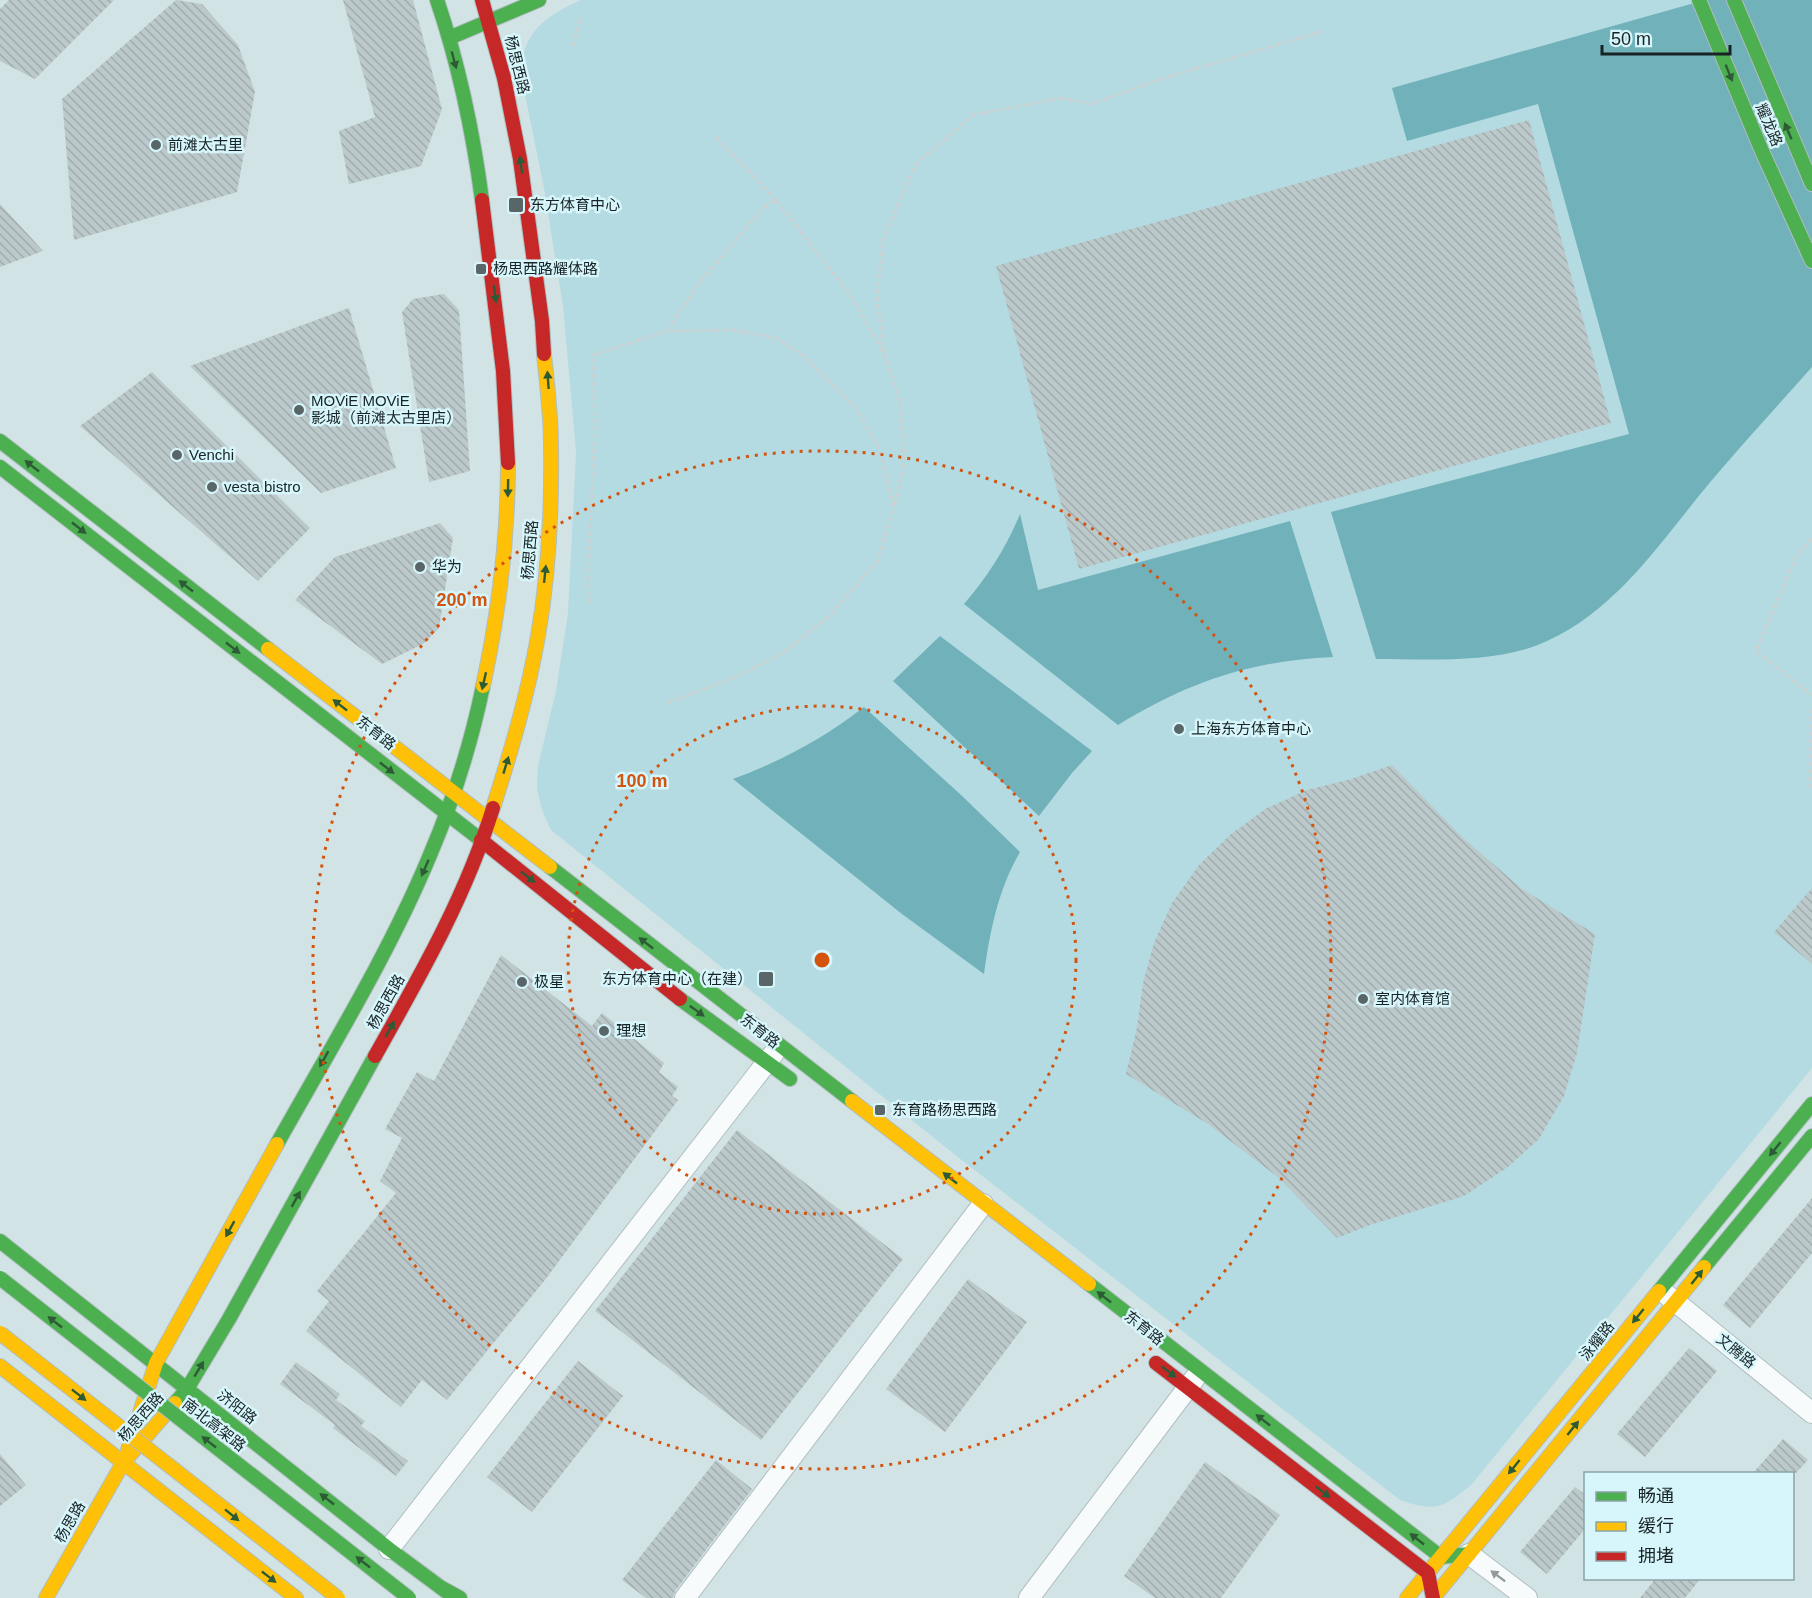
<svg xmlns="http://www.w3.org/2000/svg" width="1812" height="1598" viewBox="0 0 1812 1598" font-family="Arial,'Noto Sans SC',sans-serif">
	<defs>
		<pattern id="building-back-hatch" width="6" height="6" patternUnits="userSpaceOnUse" patternTransform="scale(1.5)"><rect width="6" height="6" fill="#bbc9cb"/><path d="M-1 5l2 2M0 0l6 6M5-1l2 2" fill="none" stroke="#a0acae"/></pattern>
	</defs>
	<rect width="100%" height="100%" fill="#d2e3e5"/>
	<path fill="#b3dbe1" d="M581 0H1812V1068L1471 1485C1441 1509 1437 1512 1400 1500L954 1154 551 830 542 810 537 789 538 766 556 691 568 613 576 452 563 306 544 188 521 75C522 32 544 17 581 0Z"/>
	<path fill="#71b1ba" d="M1705 0H1812V367C1781 402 1749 437 1718 473 1666 533 1622 607 1547 641 1498 664 1429 659 1376 659L1331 512 1629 434 1538 104 1407 141 1392 88Z
		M1020 514 1038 590 1290 521 1333 657C1249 661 1189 682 1118 725L964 604C988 576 1006 548 1020 514Z
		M940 636 1092 751 1072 773 1039 816 893 681Z
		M864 707 960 794 1020 852C998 890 990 931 984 974L902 914 733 779C781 761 823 739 864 707Z"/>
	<path fill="url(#building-back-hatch)" d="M9 0H114L35 79 0 61V9Z
		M176 0 202 4 238 45 255 92 237 192 74 240 62 99Z
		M343 0H413L442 109 421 166 349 184 339 131 375 117Z
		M1529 120 1611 423 1079 569 996 266Z
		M0 204 35 242 43 251 0 267Z
		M444 294 459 310 470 471 429 482 402 312 413 299Z
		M349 308 396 468 321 493 190 366Z
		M152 372 310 528 258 581 80 426Z
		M440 523 453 538 439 628 423 644 382 664 295 600 335 557Z
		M1392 765 1461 836 1522 889 1595 934 1577 1053 1564 1096 1539 1139 1508 1167 1464 1196 1370 1225 1337 1238 1278 1177 1208 1124 1126 1074 1137 1028 1143 983 1154 943 1172 903 1199 865 1231 834 1267 808 1307 790 1351 779Z
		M1812 888V964L1774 932Z
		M501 955 592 1026 602 1013 664 1063 659 1072 678 1087 672 1096 678 1100 545 1280 447 1400 422 1380 401 1407 306 1331 329 1301 317 1291 396 1193 380 1181 402 1138 385 1129 417 1072 434 1081Z
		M737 1130 903 1259 761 1440 595 1311Z
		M1812 1198V1253L1750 1328 1723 1305Z
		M968 1279 1027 1322 945 1432 886 1389Z
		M1689 1348 1717 1371 1645 1457 1617 1434Z
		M578 1361 623 1396 532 1512 487 1477Z
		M296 1362 340 1394 336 1400 365 1421 361 1426 408 1461 396 1476 333 1428 335 1425 280 1384Z
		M1783 1439 1808 1460 1796 1473H1753Z
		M0 1454 26 1485 0 1506Z
		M716 1460 752 1489 675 1591 673 1598H646L622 1580Z
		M1205 1462 1280 1515 1221 1598H1155L1124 1576Z
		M1575 1487 1586 1495V1528L1547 1574 1520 1552Z
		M1656 1578H1701L1685 1598H1640Z"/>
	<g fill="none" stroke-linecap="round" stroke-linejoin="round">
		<g stroke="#b0bec0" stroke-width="22">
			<path id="street" d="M1667 1295 1812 1413
				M389 1549 774 1053
				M1469 1554 1527 1598
				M685 1598 983 1204
				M1029 1598 1195 1378"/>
		</g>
		<g stroke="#b0bec0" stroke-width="16">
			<path id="fast" d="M437 0C459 65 473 132 482 200
				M1699 0 1761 149 1812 261
				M1734 0 1812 184
				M449 38 539 0
				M0 441 268 649
				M0 467 481 840
				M550 867 852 1101
				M680 999 790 1079
				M277 1144C329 1051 389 954 430 855 453 801 471 744 483 686
				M0 1241 389 1549 455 1598
				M1704 1267 1812 1136
				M1089 1284 1441 1557 1469 1554
				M1659 1291 1812 1104
				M175 1403 187 1389 229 1319 375 1056
				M440 1587 460 1598"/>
		</g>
		<g stroke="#b0bec0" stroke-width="16">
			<path id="slow" d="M268 649 550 867
				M483 686C499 612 508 538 508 463
				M493 808C511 751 528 694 538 636 549 573 552 508 551 445 551 415 547 384 544 354
				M852 1101 1089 1284
				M0 1366 296 1598
				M128 1450 156 1363 277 1144
				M46 1598 123 1463 175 1403
				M1407 1598 1659 1291
				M1433 1598 1704 1267"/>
		</g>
		<g stroke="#b0bec0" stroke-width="16">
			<path id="jam" d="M482 0 504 78 520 159 542 321 544 354
				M482 200 503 371 508 463
				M481 840 680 999
				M375 1056C420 976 466 896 493 808
				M1156 1363 1428 1573 1433 1598"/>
		</g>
		<path stroke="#cbd0d1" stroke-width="3" stroke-dasharray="4.5 3" stroke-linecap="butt" d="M573 46 581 16
			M716 137 776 200
			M667 331 696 287 763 208 776 200 851 296 884 353 900 401 904 464 895 504
			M884 353 877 297 883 240 915 165 973 115 1061 98 1091 104 1161 79 1324 31
			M1812 539 1795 558 1756 651 1812 695
			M589 603 588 576 595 427 593 355 667 331 734 330 776 338 805 357 856 408 879 447 894 507 877 562 828 617 783 653 738 676 667 703
			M1812 709 1810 788 1812 789"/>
		<use href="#street" stroke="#f8fbfb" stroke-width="20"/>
		<use href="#fast" stroke="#4caf50" stroke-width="14"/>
		<use href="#slow" stroke="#ffc107" stroke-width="14"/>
		<use href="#jam" stroke="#c62828" stroke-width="14"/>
		<g stroke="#b0bec0" stroke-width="16" stroke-linecap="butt">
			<path id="fast-bridge" d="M0 1278 409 1598"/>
		</g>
		<g stroke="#b0bec0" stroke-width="16" stroke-linecap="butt">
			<path id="slow-bridge" d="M0 1333 338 1598"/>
		</g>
		<use href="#fast-bridge" stroke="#4caf50" stroke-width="14"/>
		<use href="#slow-bridge" stroke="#ffc107" stroke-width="14"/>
	</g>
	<defs><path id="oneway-solid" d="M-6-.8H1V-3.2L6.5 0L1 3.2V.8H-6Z" transform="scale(1.5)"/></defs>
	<g fill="#2d5b36">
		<use href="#oneway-solid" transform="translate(454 60) rotate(75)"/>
		<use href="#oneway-solid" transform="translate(1729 73) rotate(68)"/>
		<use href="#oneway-solid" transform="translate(1788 131) rotate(-113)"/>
		<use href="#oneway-solid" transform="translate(521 165) rotate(-98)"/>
		<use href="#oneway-solid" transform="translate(495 294) rotate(82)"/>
		<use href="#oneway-solid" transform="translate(548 380) rotate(-94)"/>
		<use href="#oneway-solid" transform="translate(32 466) rotate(-142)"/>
		<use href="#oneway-solid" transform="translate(508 488) rotate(91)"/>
		<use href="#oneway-solid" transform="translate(79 528) rotate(38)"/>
		<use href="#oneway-solid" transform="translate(545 574) rotate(-84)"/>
		<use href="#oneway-solid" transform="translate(186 586) rotate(-142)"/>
		<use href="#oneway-solid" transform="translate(233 648) rotate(38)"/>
		<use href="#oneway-solid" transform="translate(484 681) rotate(103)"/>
		<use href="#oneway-solid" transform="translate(340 705) rotate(-142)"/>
		<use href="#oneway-solid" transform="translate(506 765) rotate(-73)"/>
		<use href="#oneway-solid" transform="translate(387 768) rotate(38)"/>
		<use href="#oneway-solid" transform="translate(425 868) rotate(114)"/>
		<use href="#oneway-solid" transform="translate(528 877) rotate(38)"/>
		<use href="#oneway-solid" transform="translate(646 943) rotate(-142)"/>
		<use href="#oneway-solid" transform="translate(697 1011) rotate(36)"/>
		<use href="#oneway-solid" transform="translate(390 1029) rotate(-61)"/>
		<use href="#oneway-solid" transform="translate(324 1059) rotate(119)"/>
		<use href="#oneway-solid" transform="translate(1775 1149) rotate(129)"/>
		<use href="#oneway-solid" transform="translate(950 1178) rotate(-142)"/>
		<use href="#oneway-solid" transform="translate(296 1199) rotate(-61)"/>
		<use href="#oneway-solid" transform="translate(230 1229) rotate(119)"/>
		<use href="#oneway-solid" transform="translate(1697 1277) rotate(-51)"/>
		<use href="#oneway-solid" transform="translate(1104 1297) rotate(-142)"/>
		<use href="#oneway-solid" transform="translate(1638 1316) rotate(129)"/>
		<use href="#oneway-solid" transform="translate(55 1322) rotate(-142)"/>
		<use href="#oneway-solid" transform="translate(199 1369) rotate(-59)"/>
		<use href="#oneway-solid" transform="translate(1169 1372) rotate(38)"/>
		<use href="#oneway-solid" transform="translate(79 1395) rotate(38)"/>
		<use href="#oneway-solid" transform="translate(1263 1420) rotate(-142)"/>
		<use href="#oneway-solid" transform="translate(1573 1428) rotate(-51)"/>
		<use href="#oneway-solid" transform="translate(209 1442) rotate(-142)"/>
		<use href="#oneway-solid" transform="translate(1514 1467) rotate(129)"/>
		<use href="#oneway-solid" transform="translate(1323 1492) rotate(38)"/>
		<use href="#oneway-solid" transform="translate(327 1499) rotate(-142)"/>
		<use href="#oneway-solid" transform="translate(232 1515) rotate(39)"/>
		<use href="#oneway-solid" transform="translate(1417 1539) rotate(-142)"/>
		<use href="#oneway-solid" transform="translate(363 1562) rotate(-142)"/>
		<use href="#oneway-solid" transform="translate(269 1577) rotate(38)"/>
	</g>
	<use fill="#939a9b" href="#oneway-solid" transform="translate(1498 1576) rotate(-143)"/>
	<g fill="none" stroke="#d3540e" stroke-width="3" stroke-dasharray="3 6">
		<circle cx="822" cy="960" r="254"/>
		<circle cx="822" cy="960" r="509"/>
	</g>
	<g fill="#596668" stroke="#d7f6fb" stroke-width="2">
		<circle cx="156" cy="145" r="6"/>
		<rect x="508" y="197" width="16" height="16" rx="3"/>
		<rect x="475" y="263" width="12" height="12" rx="3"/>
		<circle cx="299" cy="410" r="6"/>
		<circle cx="177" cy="455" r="6"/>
		<circle cx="212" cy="487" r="6"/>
		<circle cx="420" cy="567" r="6"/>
		<circle cx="1179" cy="729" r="6"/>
		<rect x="758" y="971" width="16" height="16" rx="3"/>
		<circle cx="522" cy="982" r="6"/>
		<circle cx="1363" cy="999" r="6"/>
		<circle cx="604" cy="1031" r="6"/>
		<rect x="874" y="1104" width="12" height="12" rx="3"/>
	</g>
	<g text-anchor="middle" stroke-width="5" stroke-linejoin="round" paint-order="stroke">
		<g font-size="15" fill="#182325" stroke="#d7f6fb">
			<text transform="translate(517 65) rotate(76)" y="5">杨思西路</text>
			<text transform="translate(1769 125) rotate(67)" y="5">耀龙路</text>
			<text transform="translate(530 550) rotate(-85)" y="5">杨思西路</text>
			<text transform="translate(376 733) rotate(38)" y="5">东育路</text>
			<text transform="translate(386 1002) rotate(-61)" y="5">杨思西路</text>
			<text transform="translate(760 1031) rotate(38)" y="5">东育路</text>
			<text transform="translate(1144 1328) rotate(38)" y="5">东育路</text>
			<text transform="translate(1597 1341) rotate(-51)" y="5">泳耀路</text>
			<text transform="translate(1736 1351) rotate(39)" y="5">文腾路</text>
			<text transform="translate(237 1407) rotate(38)" y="5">济阳路</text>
			<text transform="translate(141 1417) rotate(-49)" y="5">杨思西路</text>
			<text transform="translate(214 1425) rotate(38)" y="5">南北高架路</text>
			<text transform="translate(70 1522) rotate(-60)" y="5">杨思路</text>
		</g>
		<g font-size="15" fill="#182325" stroke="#d7f6fb" text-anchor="start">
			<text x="168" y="150">前滩太古里</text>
			<text x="530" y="210">东方体育中心</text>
			<text x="493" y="274">杨思西路耀体路</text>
			<text x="311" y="406">MOViE MOViE<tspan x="311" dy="17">影城（前滩太古里店）</tspan></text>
			<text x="189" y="460">Venchi</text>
			<text x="224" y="492">vesta bistro</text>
			<text x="432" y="572">华为</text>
			<text x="1191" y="734">上海东方体育中心</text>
			<text x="752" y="984" text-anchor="end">东方体育中心（在建）</text>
			<text x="534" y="987">极星</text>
			<text x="1375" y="1004">室内体育馆</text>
			<text x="616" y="1036">理想</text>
			<text x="892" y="1115">东育路杨思西路</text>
		</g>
	</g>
	<circle cx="822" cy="960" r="9" fill="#d3540e" stroke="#d7f6fb" stroke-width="3"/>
	<g font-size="18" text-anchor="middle" font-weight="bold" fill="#d3540e" stroke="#d7f6fb" stroke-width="5" stroke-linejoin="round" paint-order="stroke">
		<text x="462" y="606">200 m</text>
		<text x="642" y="787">100 m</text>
	</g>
	<rect x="1584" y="1472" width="210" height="108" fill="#d7f6fb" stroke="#8ba2a5" stroke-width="1.5"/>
	<rect x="1596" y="1492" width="30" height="9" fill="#4caf50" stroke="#8ba2a5" stroke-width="1.5"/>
	<text x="1638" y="1502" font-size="18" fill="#182325">畅通</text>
	<rect x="1596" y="1522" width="30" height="9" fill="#ffc107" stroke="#8ba2a5" stroke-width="1.5"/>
	<text x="1638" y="1532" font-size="18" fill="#182325">缓行</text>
	<rect x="1596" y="1552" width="30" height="9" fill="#c62828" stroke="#8ba2a5" stroke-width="1.5"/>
	<text x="1638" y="1562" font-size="18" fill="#182325">拥堵</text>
	<path d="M1602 45v9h128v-9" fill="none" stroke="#182325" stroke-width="3"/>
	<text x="1611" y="45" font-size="18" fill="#182325" stroke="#d7f6fb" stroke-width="4.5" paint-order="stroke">50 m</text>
</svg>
